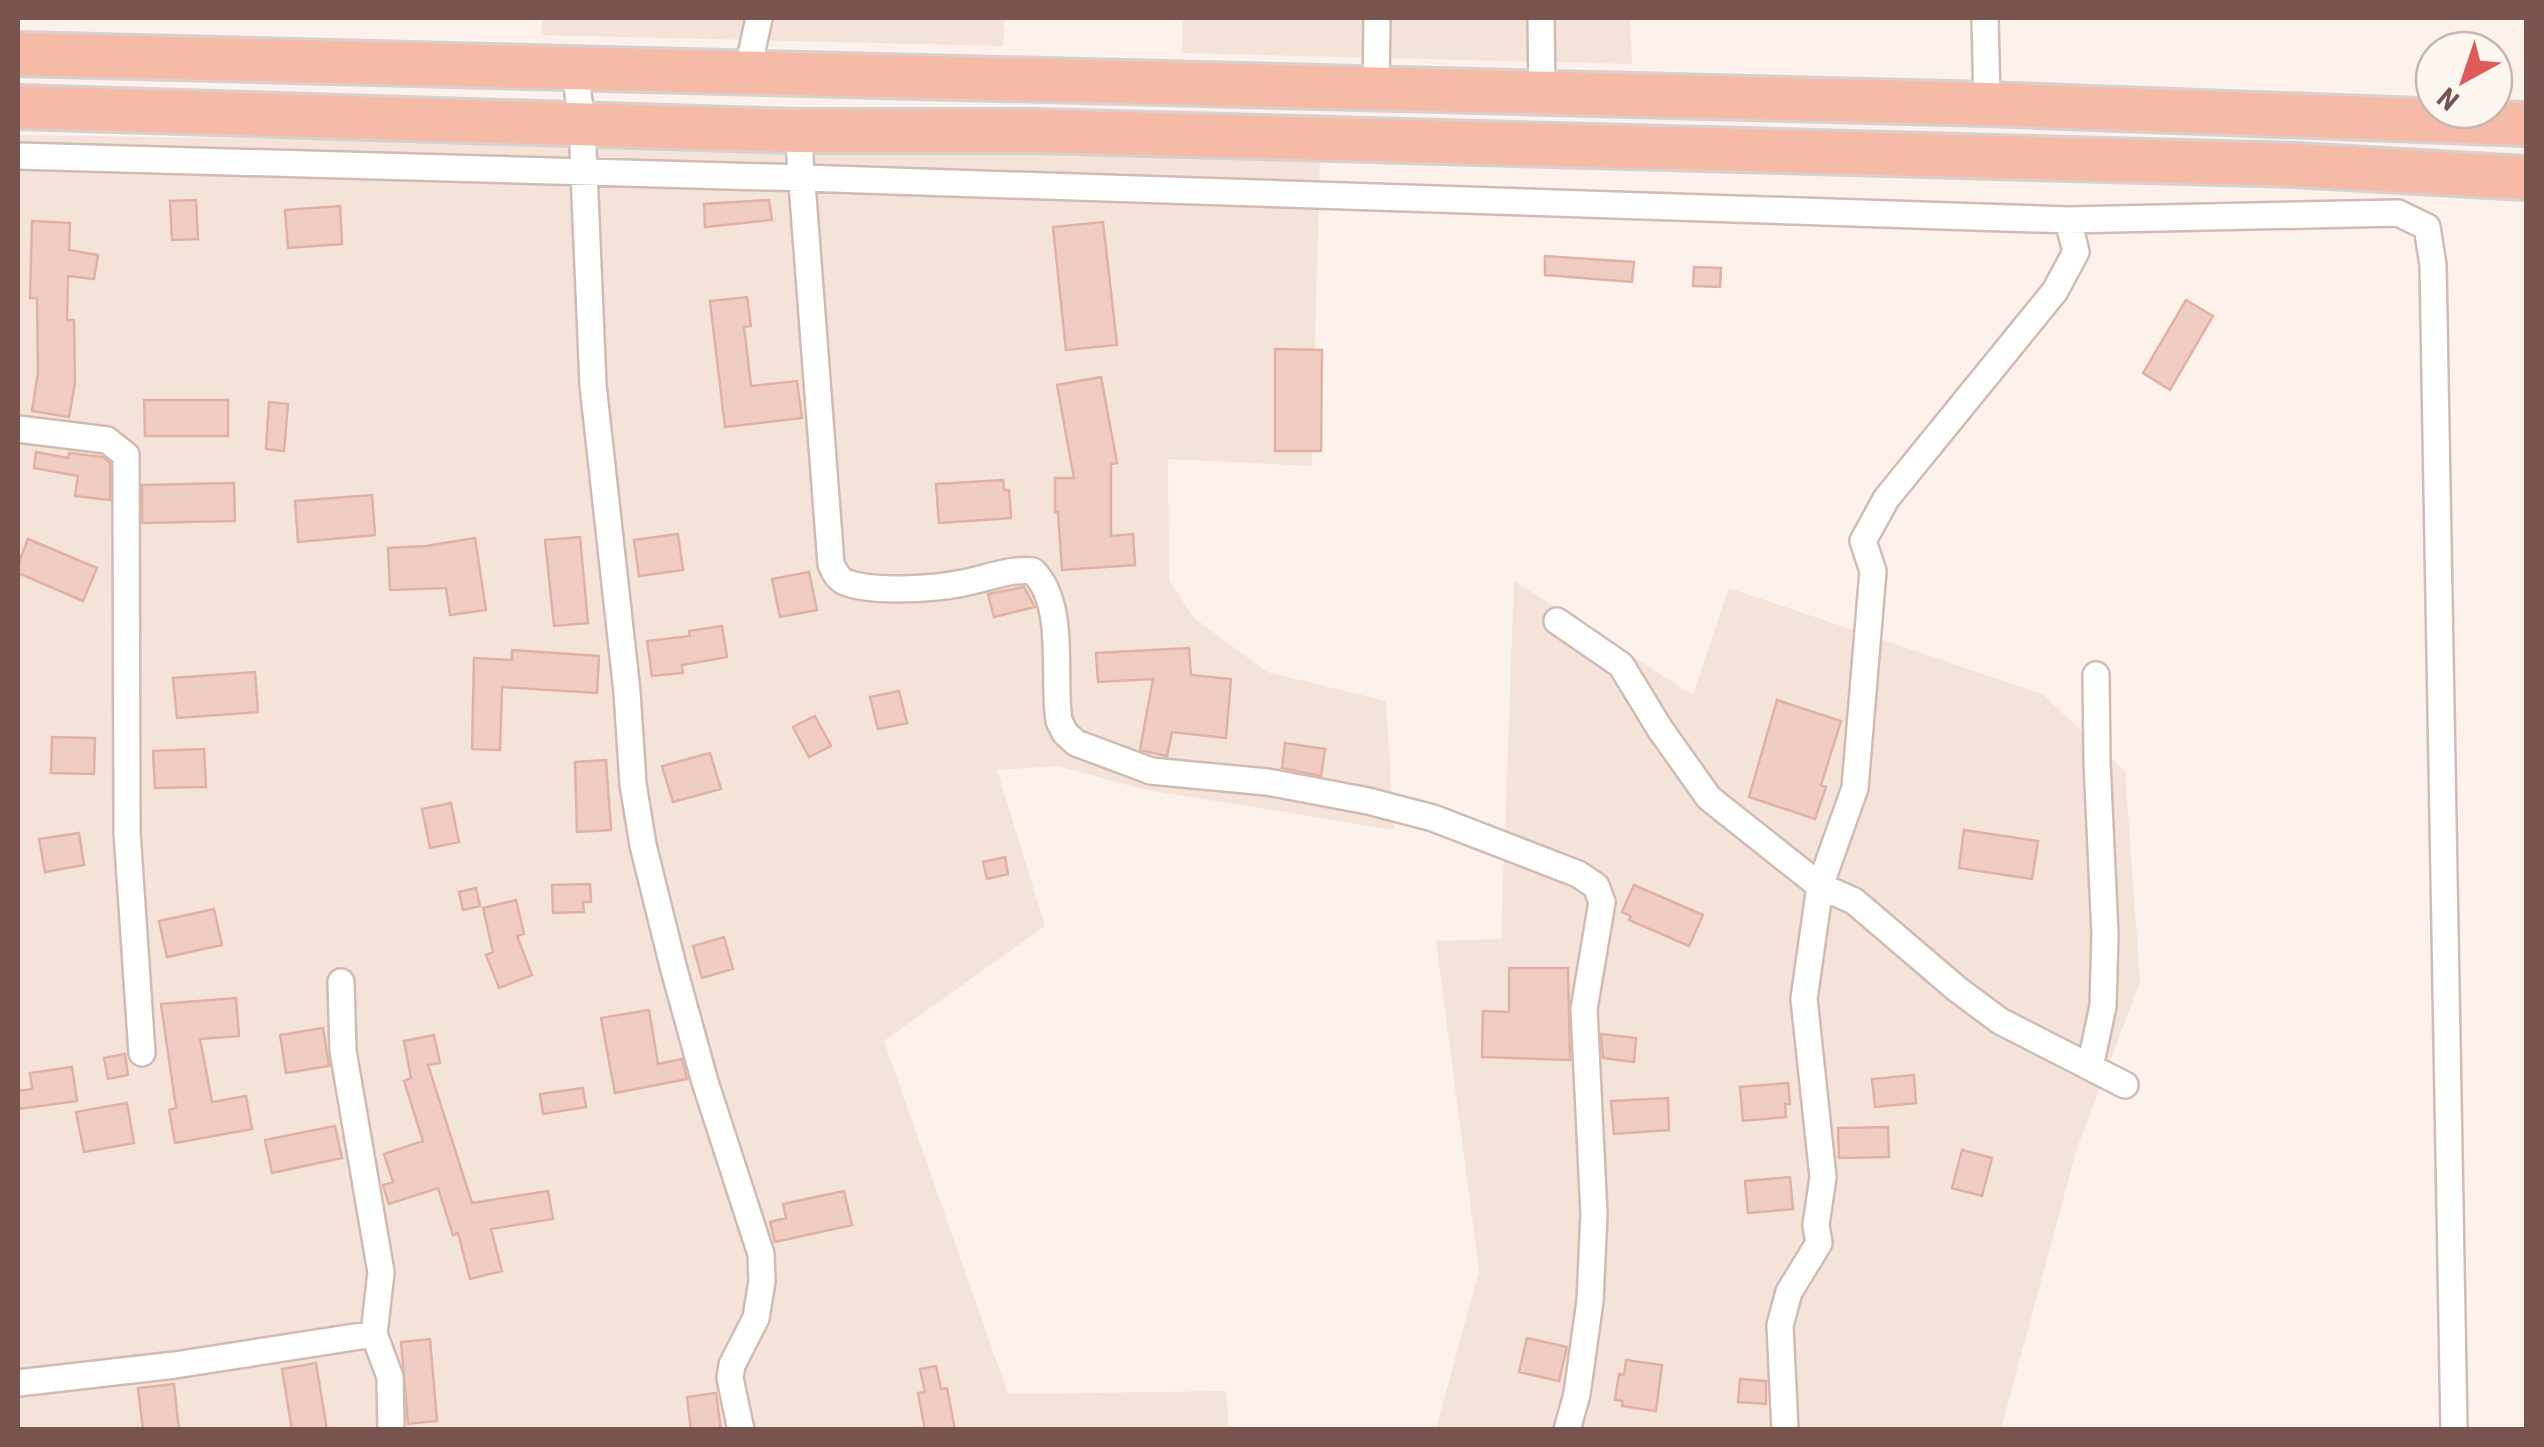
<svg xmlns="http://www.w3.org/2000/svg" width="2544" height="1447" viewBox="0 0 2544 1447" font-family="'Roboto Condensed',sans-serif">
	<rect width="100%" height="100%" fill="#fcf2eb"/>
	<path fill="#f3e3d9" d="M543 18H1005L1003 46 541 35Z
		M1183 18H1630L1632 64 1182 53Z
		M18 135 1320 154 1312 466 1168 459 1169 580 1193 617 1267 672 1386 701 1394 830 1142 789 1058 766 997 770 1045 926 884 1041 1008 1394 1226 1391 1229 1429 18 1430Z
		M1514 581 1693 695 1729 588 2042 694 2125 771 2140 982 2077 1148 2001 1429H1436L1479 1271 1436 941 1501 939Z"/>
	<path fill="#f0cdc3" stroke="#e2b1a4" stroke-width="2.5" d="M196 200 198 239 172 240 170 201Z
		M769 200 772 220 705 227 704 204Z
		M340 206 342 244 288 248 285 210Z
		M32 221 70 223 69 250 98 255 94 279 68 276 67 320H74L75 383 69 417 32 411 38 373 37 298H30Z
		M1103 222 1117 345 1066 350 1053 227Z
		M1545 256 1634 262 1632 282 1545 275Z
		M1694 267 1721 268 1720 287 1693 286Z
		M747 297 751 326 744 327 751 386 797 381 802 418 725 427 710 301Z
		M2186 300 2213 316 2170 390 2143 373Z
		M1275 349 1322 350 1321 451H1275Z
		M1101 377 1117 463 1111 464V536L1133 534 1135 565 1062 570 1058 512H1055V478H1074L1057 385Z
		M144 400H228V436H145Z
		M269 402 288 404 284 451 266 449Z
		M36 452 68 458 69 453 103 457 110 463V500L75 496 78 476 34 468Z
		M1003 480 1004 490H1009L1011 518 939 523 936 484Z
		M234 483 235 521 142 523V485Z
		M372 495 375 535 298 542 295 501Z
		M678 534 683 570 639 576 634 540Z
		M580 537 588 623 554 626 545 540Z
		M475 538 486 610 450 615 446 588 390 590 388 548 426 546Z
		M28 539 97 568 83 601 18 573V565Z
		M809 572 817 610 780 617 772 579Z
		M1024 587 1035 607 994 617 988 594Z
		M722 626 727 657 682 665 683 673 652 676 647 641 690 636 689 631Z
		M1189 648 1191 675 1231 679 1226 738 1172 732 1167 756 1140 750 1153 679 1098 682 1096 653Z
		M512 650 599 656 597 693 502 687 500 750 472 749 474 658 512 660Z
		M255 672 258 712 177 718 173 678Z
		M899 691 907 723 878 729 870 697Z
		M1777 700 1841 721 1821 785 1826 787 1815 819 1749 797Z
		M815 716 831 746 809 757 793 727Z
		M52 737 95 738 94 774 51 773Z
		M1285 743 1325 749 1321 776 1282 768Z
		M204 749 206 787 155 788 153 751Z
		M710 753 721 789 673 802 662 766Z
		M606 760 611 830 577 832 575 762Z
		M451 803 459 842 430 848 422 809Z
		M1964 830 2038 841 2032 879 1959 868Z
		M79 833 84 865 45 872 39 839Z
		M1005 857 1008 874 987 879 983 862Z
		M590 884 591 902H583L584 912 553 913 552 885Z
		M1634 885 1703 915 1689 946 1629 920 1631 916 1622 912Z
		M476 888 480 906 463 910 459 892Z
		M516 900 524 934 517 936 532 975 499 988 486 955 493 952 483 908Z
		M214 909 222 945 167 957 159 921Z
		M724 937 733 969 702 978 693 946Z
		M1509 968H1568L1570 1060 1482 1057 1483 1011 1509 1012Z
		M236 998 239 1036 200 1039 212 1102 246 1096 252 1129 175 1143 169 1110 176 1108 161 1004Z
		M649 1010 658 1064 682 1059 687 1079 615 1093 601 1018Z
		M323 1028 329 1066 286 1073 280 1035Z
		M1601 1034 1636 1038 1634 1062 1603 1058Z
		M434 1035 440 1063 428 1065 472 1203 548 1191 553 1219 491 1229 502 1271 470 1279 458 1233 453 1235 438 1188 389 1204 383 1185 393 1182 384 1154 423 1141 404 1081 411 1078 404 1041Z
		M125 1054 128 1075 108 1079 104 1058Z
		M72 1067 77 1101 18 1109V1091L32 1089 30 1073Z
		M1914 1075 1916 1103 1875 1107 1872 1079Z
		M1788 1083 1790 1104H1785L1786 1117 1743 1121 1740 1087Z
		M583 1088 586 1107 543 1114 540 1094Z
		M1668 1098 1669 1130 1614 1134 1611 1101Z
		M127 1103 134 1143 84 1152 76 1112Z
		M335 1126 342 1158 272 1173 265 1140Z
		M1888 1127 1889 1157 1839 1158 1838 1128Z
		M1962 1150 1992 1158 1982 1196 1952 1188Z
		M1790 1177 1793 1209 1748 1213 1745 1181Z
		M844 1191 852 1225 775 1242 770 1222 786 1218 783 1204Z
		M1527 1338 1567 1347 1559 1381 1519 1372Z
		M430 1339 437 1421 408 1424 401 1342Z
		M1626 1360 1662 1365 1656 1411 1622 1406 1623 1401 1615 1400 1619 1374 1624 1375Z
		M316 1363 327 1430H292L282 1369Z
		M936 1366 941 1389 947 1388 955 1430H925L918 1393 925 1392 920 1369Z
		M1740 1379 1766 1381V1404L1738 1402Z
		M174 1384 179 1430H143L138 1388Z
		M716 1393 721 1430H691L687 1397Z"/>
	<g fill="none" stroke-linecap="round" stroke-linejoin="round">
		<g stroke="#d1bbb3" stroke-width="30">
			<path id="minor" d="M1541 18 1542 94
				M1985 18 1987 104
				M575 70 582 124 593 385 627 692 633 784 643 845 673 966 705 1082 761 1254 762 1281 756 1318 732 1365 730 1378 741 1430
				M747 74 759 18
				M1376 89 1377 18
				M798 131 831 564C834 571 837 578 845 582 871 593 935 589 963 583 986 579 1010 568 1033 571 1067 605 1052 676 1059 721L1065 733 1076 743 1151 771 1267 782 1368 801 1433 818 1578 874 1596 886 1602 902 1584 1009 1594 1214 1590 1301 1577 1394 1567 1430
				M18 156 803 178 2068 220 2398 213 2427 227 2433 265 2454 1430
				M18 429 107 440 126 455 127 832 142 1053
				M1557 621 1621 665 1660 729 1709 798 1820 886 1854 901 1957 989 2000 1021 2125 1085
				M341 982 343 1051 381 1272 374 1334 390 1377 391 1430
				M2090 1067 2103 1006 2105 934 2097 762 2096 675
				M18 1383 175 1365 374 1334
				M1785 1430 1780 1325 1789 1292 1819 1243 1816 1225 1823 1177 1804 999 1820 886 1855 788 1873 571 1863 541 1886 499 2055 291 2076 252 2068 220"/>
		</g>
		<g stroke="#d9cfcd" stroke-width="48">
			<path id="trunk" d="M18 54 1987 104 2526 124
				M18 107 798 131H1037L2295 165 2526 178"/>
		</g>
		<use href="#minor" stroke="#fff" stroke-width="25"/>
		<use href="#trunk" stroke="#f5bba6" stroke-width="42"/>
	</g>
	<rect width="2544" height="1447" fill="none" stroke="#77554e" stroke-width="40"/>
	<g transform="translate(2464 80) rotate(220)"><circle r="48" fill="#fef7f1" stroke="#c8b6b0" stroke-width="2.5"/>
	<path d="M0-8L18 38L0 25L-18 38Z" fill="#e05b56"/>
	<text y="-15" font-size="28" font-weight="bold" text-anchor="middle" fill="#77554e">N</text>
	</g>
</svg>
